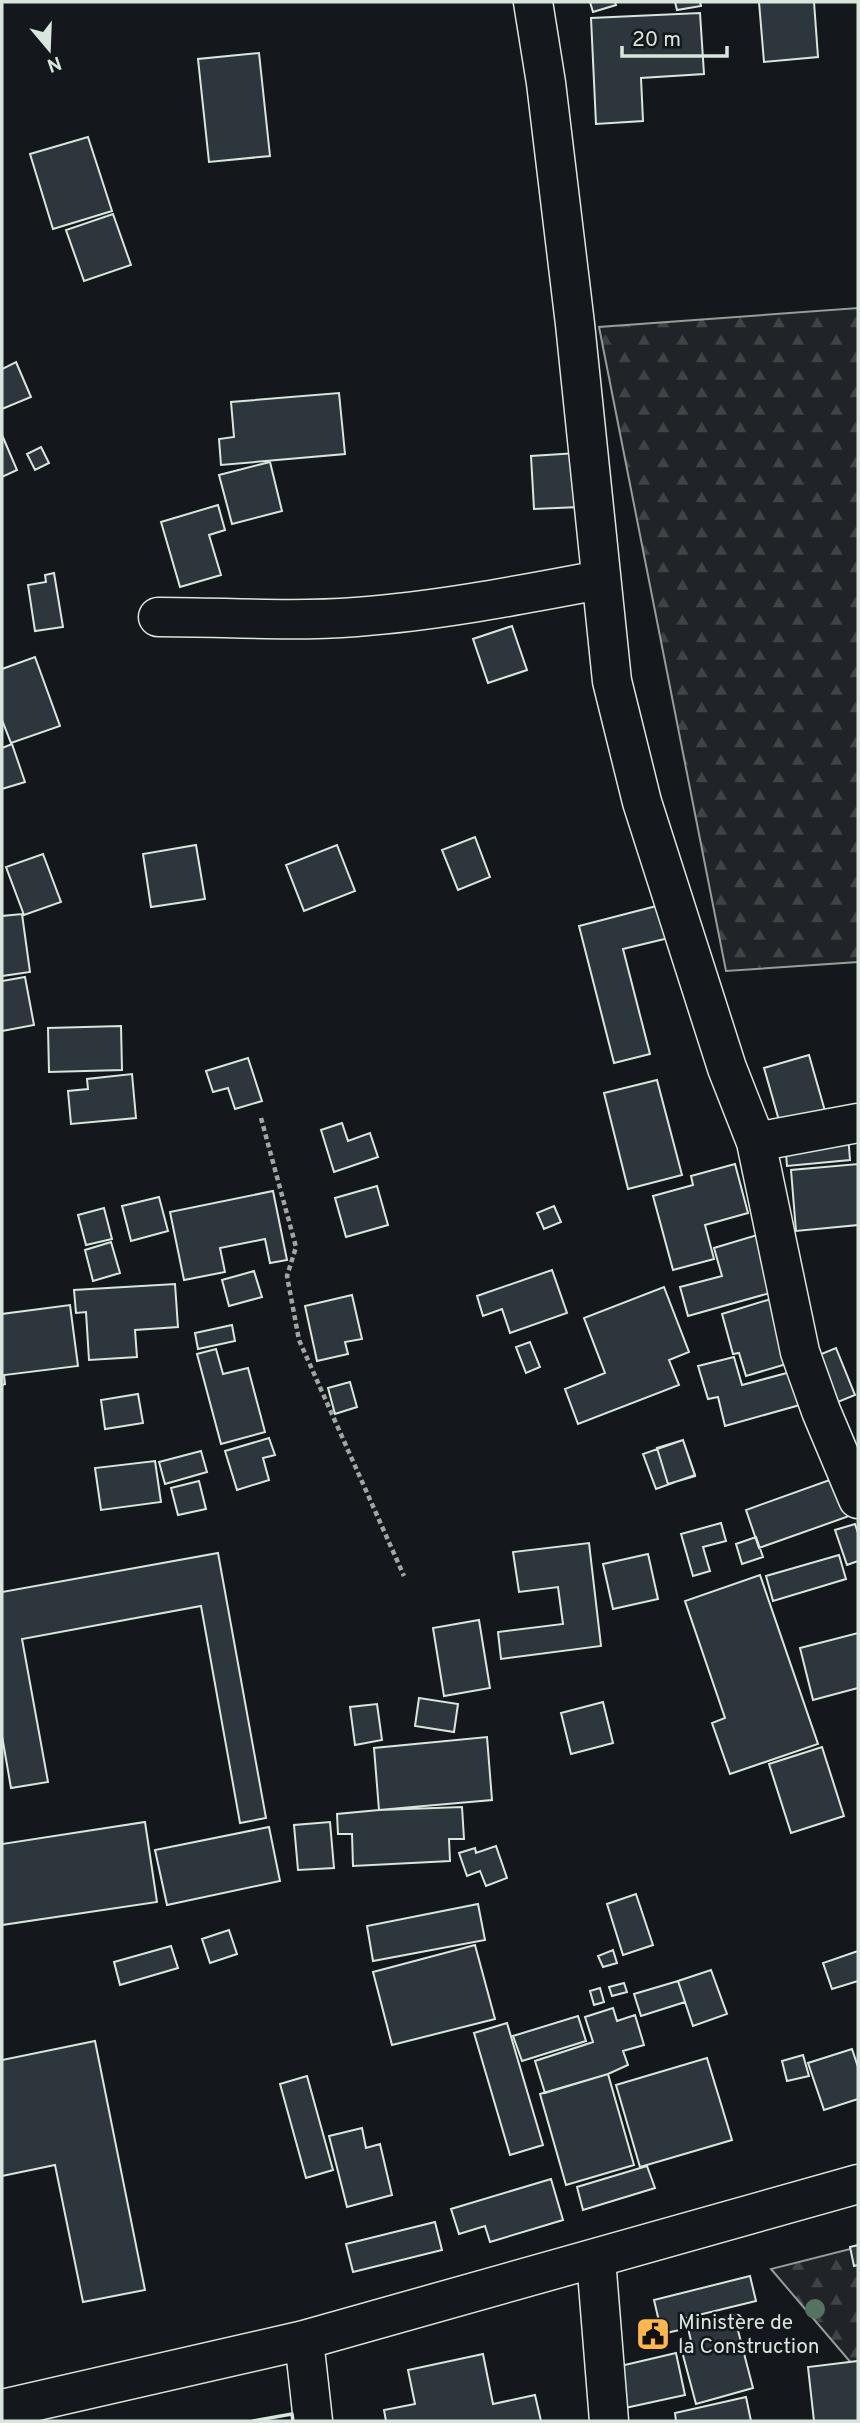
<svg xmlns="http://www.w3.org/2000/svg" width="860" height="2423" viewBox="0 0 860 2423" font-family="Overpass,sans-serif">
	<defs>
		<pattern id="forest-firs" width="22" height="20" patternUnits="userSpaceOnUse" patternTransform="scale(1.75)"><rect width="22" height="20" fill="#202428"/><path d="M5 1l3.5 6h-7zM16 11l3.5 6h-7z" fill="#404447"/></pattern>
	</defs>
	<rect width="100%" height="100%" fill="#14181c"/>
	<path fill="url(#forest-firs)" stroke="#939e99" stroke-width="2" d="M858 308V962L726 971 599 327Z
		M858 2247V2371L771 2269Z"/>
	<path fill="#2c363c" stroke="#d8e6dc" stroke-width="2" d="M590 2H615L616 5 593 12Z
		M675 2H700L701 6 677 10Z
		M759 2H814L818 57 764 62Z
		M700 13 704 74 641 78 643 121 596 124 591 18Z
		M259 53 270 156 209 162 198 59Z
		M88 137 112 211 53 229 30 154Z
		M113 214 131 265 84 281 66 230Z
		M16 362 31 397 2 409V369Z
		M339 393 345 454 221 465 219 439 234 437 231 402Z
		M2 435 17 470 2 477Z
		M41 447 49 463 35 470 27 454Z
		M577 453 579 507 534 509 531 456Z
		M270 462 282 511 232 524 219 475Z
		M218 505 225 530 209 535 221 575 180 587 161 522Z
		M54 573 63 627 35 631 28 585 46 582 45 575Z
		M512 626 527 670 488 683 473 639Z
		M35 657 60 726 11 743 2 720V669Z
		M12 744 25 782 2 789V748Z
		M475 837 490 877 458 890 442 850Z
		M196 845 205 899 151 907 143 854Z
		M337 845 355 891 304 911 286 865Z
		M43 854 61 902 24 915 6 867Z
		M668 903 677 936 623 949 650 1054 614 1063 579 926Z
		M22 914 30 972 2 976V916Z
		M25 977 34 1025 2 1031V981Z
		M121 1026 122 1070 49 1072 48 1028Z
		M809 1055 827 1118 782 1131 764 1068Z
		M248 1058 262 1101 235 1109 228 1088 213 1092 206 1071Z
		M132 1074 136 1118 71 1124 68 1091 88 1089 87 1079Z
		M657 1080 682 1175 628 1189 604 1093Z
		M342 1123 348 1141 370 1133 378 1157 334 1172 321 1130Z
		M848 1134 850 1160 787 1166 785 1141Z
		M735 1164 748 1213 705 1225 714 1259 673 1270 653 1196 693 1185 691 1176Z
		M858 1164V1225L796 1231 791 1170Z
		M377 1186 388 1225 346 1237 335 1198Z
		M273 1191 287 1260 270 1263 265 1239 220 1248 225 1272 184 1280 170 1212Z
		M159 1197 168 1231 131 1241 122 1206Z
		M554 1206 561 1222 544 1229 537 1213Z
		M104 1208 112 1239 86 1245 78 1215Z
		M764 1233 784 1289 688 1316 680 1287 722 1276 714 1248Z
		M111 1242 120 1273 93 1281 85 1250Z
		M552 1270 567 1313 510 1333 502 1309 483 1316 477 1296Z
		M254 1271 262 1297 229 1306 222 1280Z
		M175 1284 178 1327 135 1330 137 1357 89 1360 86 1312 76 1313 74 1290Z
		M664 1287 689 1352 669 1360 679 1385 578 1424 565 1389 605 1373 584 1318Z
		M352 1295 362 1339 345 1342 348 1354 317 1361 305 1306Z
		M774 1298 793 1362 746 1376 739 1353 733 1354 722 1314Z
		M70 1305 78 1366 4 1375 5 1384 2 1385V1314Z
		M232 1325 235 1341 198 1349 195 1333Z
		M530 1342 540 1367 526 1373 516 1347Z
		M836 1348 855 1395 833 1404 814 1357Z
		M216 1349 223 1374 248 1368 265 1432 221 1444 197 1354Z
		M734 1357 742 1385 798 1370 807 1403 725 1426 718 1397 708 1399 698 1366Z
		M350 1382 357 1407 335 1414 328 1388Z
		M138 1394 143 1423 105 1429 101 1400Z
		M269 1438 275 1455 263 1458 269 1480 237 1490 225 1451Z
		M683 1440 695 1476 668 1484 657 1448Z
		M683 1440 695 1475 656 1489 643 1454Z
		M201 1451 207 1472 165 1484 159 1462Z
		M155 1461 161 1502 101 1510 95 1468Z
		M838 1477 852 1515 759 1548 746 1510Z
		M199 1481 206 1509 178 1515 171 1488Z
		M721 1523 726 1541 703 1547 710 1571 693 1576 681 1534Z
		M855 1524 858 1533V1561L847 1565 835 1530Z
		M756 1537 763 1557 742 1564 736 1544Z
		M589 1543 601 1646 501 1659 498 1632 563 1624 558 1587 519 1592 513 1552Z
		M218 1553 266 1818 240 1823 201 1606 22 1639 48 1782 11 1788 2 1736V1592Z
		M648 1554 658 1599 613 1609 603 1564Z
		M839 1555 846 1579 773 1601 766 1576Z
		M760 1575 818 1744 730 1774 712 1723 725 1718 685 1601Z
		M479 1620 490 1688 444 1696 433 1628Z
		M858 1633V1688L813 1700 800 1648Z
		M419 1698 458 1704 454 1732 415 1726Z
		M603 1702 613 1743 571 1754 561 1713Z
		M377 1704 382 1740 355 1745 350 1707Z
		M487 1737 492 1800 379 1810 374 1748Z
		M822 1747 844 1816 791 1833 769 1764Z
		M462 1807 464 1839H449L450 1861 353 1866 352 1834H338L337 1814 379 1810Z
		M145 1822 157 1902 2 1925V1844Z
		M330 1822 334 1868 298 1870 294 1825Z
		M269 1827 280 1881 167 1905 155 1850Z
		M496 1846 507 1878 486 1886 480 1871 467 1876 459 1853 475 1848 476 1853Z
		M636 1894 653 1945 623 1955 607 1904Z
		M478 1904 485 1940 373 1961 367 1926Z
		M229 1930 237 1954 210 1963 202 1939Z
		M475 1945 495 2019 392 2045 373 1972Z
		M171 1946 178 1968 120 1985 114 1962Z
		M613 1950 617 1963 603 1967 598 1956Z
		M858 1951V1981L832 1989 823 1963Z
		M711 1970 727 2014 693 2026 678 1981Z
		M678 1981 685 2002 641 2016 634 1994Z
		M624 1983 627 1992 612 1996 609 1987Z
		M600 1988 604 2002 594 2005 590 1991Z
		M613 2008 617 2021 635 2015 644 2045 623 2051 628 2065 608 2074 545 2093 535 2061 593 2042 585 2017Z
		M578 2016 586 2041 522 2061 513 2036Z
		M507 2023 543 2145 510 2155 474 2033Z
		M95 2041 145 2290 83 2302 55 2165 2 2176V2060Z
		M852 2049 858 2067V2099L824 2110 808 2063Z
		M803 2055 809 2076 787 2081 782 2061Z
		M707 2058 732 2140 640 2167 616 2085Z
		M608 2074 634 2165 566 2185 540 2094Z
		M307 2076 333 2170 306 2178 280 2084Z
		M362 2128 366 2148 380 2144 392 2195 347 2207 329 2136Z
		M647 2166 655 2188 583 2210 577 2187Z
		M551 2179 563 2220 490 2242 485 2226 459 2234 451 2209Z
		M435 2222 442 2250 353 2272 346 2244Z
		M858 2245V2265L854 2266 850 2247Z
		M750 2276 756 2301 686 2318 688 2328 662 2334 654 2300Z
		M734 2315 753 2388 696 2404 680 2344 691 2341 688 2328Z
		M676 2353 685 2395 625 2408 616 2367Z
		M483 2354 493 2404 535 2395 541 2421H386L384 2410 415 2404 408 2370Z
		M858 2361V2421H814L808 2367Z
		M746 2397 751 2421H676L675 2413Z"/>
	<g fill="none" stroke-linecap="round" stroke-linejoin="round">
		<g stroke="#d8e6dc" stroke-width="41">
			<path id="minor" d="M533 2 546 83 575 324 612 681 642 802 727 1068 756 1142 800 1352 821 1411 858 1499
				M158 617C224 617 290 622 356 617 438 611 520 595 600 580
				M756 1142 858 1123
				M596 2259 609 2421
				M304 2340 313 2421
				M2 2409 304 2340 858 2184"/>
		</g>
		<path stroke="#9da8a2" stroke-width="4.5" stroke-dasharray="5 3.5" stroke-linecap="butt" d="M261 1118 296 1247 287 1276 299 1340 404 1576"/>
		<use href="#minor" stroke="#14181c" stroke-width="38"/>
		<path stroke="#d8e6dc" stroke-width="3.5" d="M253 2421 292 2414 293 2421"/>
	</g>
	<circle fill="#55745f" cx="815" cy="2309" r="10"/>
	<defs>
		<g id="civic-square" transform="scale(1.75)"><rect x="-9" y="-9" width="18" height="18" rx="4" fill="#ffb74d" stroke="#14181c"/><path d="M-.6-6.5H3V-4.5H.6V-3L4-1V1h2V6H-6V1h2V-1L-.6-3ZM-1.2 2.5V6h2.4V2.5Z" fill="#111"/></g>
	</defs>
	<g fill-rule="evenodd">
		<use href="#civic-square" x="653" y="2334"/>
	</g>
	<g text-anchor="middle" stroke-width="5" stroke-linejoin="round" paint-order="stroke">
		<g font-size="21" fill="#d8e6dc" stroke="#14181c" text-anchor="start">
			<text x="678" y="2329">Ministère de<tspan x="678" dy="24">la Construction</tspan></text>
		</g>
	</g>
	<rect width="860" height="2423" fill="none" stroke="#d8e6dc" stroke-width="7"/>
	<g transform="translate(49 49) rotate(161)" stroke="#14181c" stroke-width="5" paint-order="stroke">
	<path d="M0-5L12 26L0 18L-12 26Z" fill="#d8e6dc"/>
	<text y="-10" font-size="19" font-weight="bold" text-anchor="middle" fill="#d8e6dc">N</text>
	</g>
	<path d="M622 46v10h105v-10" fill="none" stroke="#d8e6dc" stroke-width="3.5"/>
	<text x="632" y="46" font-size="21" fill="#d8e6dc" stroke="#14181c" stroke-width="5" paint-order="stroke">20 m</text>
</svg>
